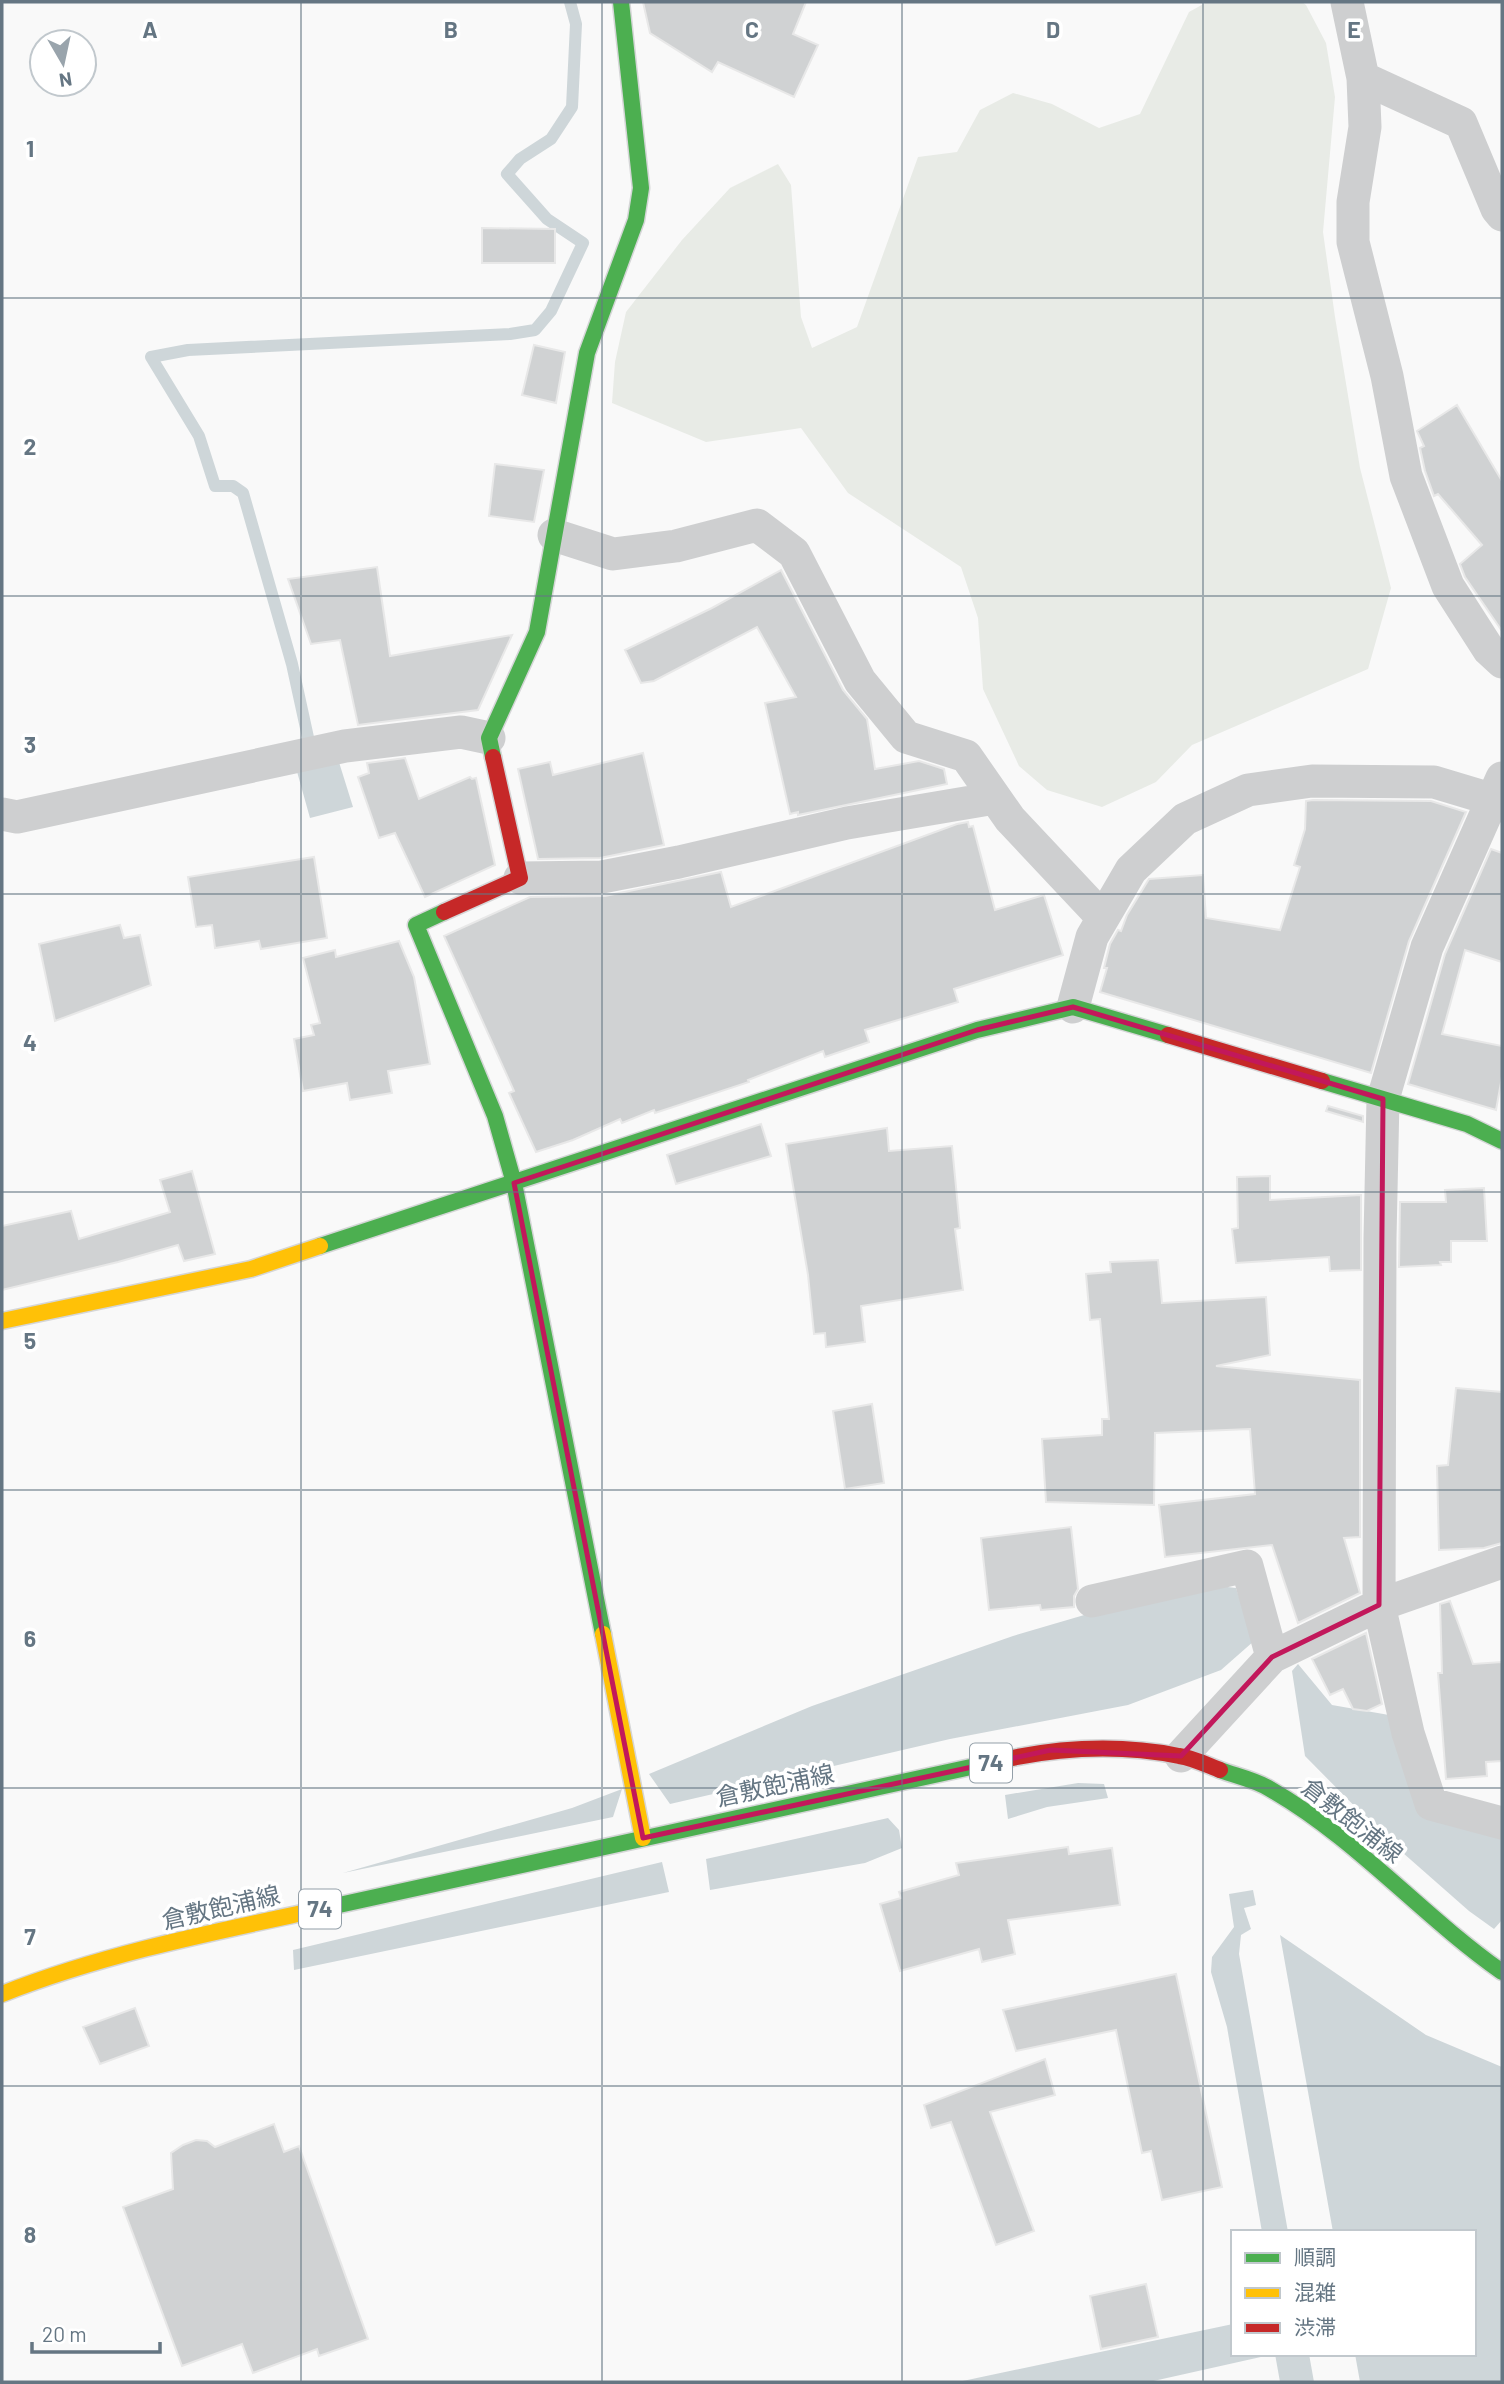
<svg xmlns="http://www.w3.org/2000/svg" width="1504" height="2384" viewBox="0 0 1504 2384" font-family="Barlow,'Noto Sans JP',sans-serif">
	<rect width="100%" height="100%" fill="#f9f9f9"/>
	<path fill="#e8ebe6" d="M1207 2H1302L1306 5 1326 43 1335 97 1323 232 1335 317 1360 468 1391 588 1368 669 1192 745 1156 782 1102 807 1047 790 1019 766 983 689 978 618 961 567 848 493 801 428 706 442 612 403 615 362 626 312 682 240 730 188 778 164 791 185 801 317 812 348 857 327 918 157 957 152 980 110 1013 93 1052 104 1099 128 1140 114 1189 12Z"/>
	<path fill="#ced6d9" d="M338 759 353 807 310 818 296 768Z
		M1219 1586 1236 1588 1254 1641 1221 1670 1128 1705 950 1739 670 1804 649 1774 812 1706 1013 1636 1115 1606Z
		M1298 1664 1332 1705 1389 1715 1426 1812 1502 1832V1920L1494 1929 1469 1911 1386 1838 1305 1756 1292 1671Z
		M1078 1783 1104 1784 1108 1798 1047 1807 1008 1819 1005 1795Z
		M622 1789 613 1817 343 1873 572 1808Z
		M888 1818 899 1830 902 1848 865 1863 710 1890 706 1859Z
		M662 1862 669 1892 294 1970 293 1950Z
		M1253 1890 1256 1905 1244 1908 1251 1929 1241 1935 1239 1954 1288 2232H1262L1227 2027 1211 1972 1212 1957 1234 1927 1229 1894Z
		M1280 1935 1426 2035 1502 2067V2382H1360L1355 2354H1474V2232H1333Z
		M1233 2324V2354H1274L1149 2382H958Z
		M1275 2354H1309L1314 2382H1280Z"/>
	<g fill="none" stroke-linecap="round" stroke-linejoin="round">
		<path stroke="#ced6d9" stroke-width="12" d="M309 742 292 664 243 493 233 486H215L199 436 151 357 188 350 510 334 535 330 551 311 583 243 547 219 507 174 520 159 551 139 572 107 576 24 570 2"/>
	</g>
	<path fill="#d0d2d3" stroke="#e8e8e8" stroke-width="2" d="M643 2H806L793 34 818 45 794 97 718 62 712 72 650 33Z
		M482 228 555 229V263H482Z
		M534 345 565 352 556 403 522 395Z
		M1457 405 1502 481V631L1465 577 1460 564 1482 545 1438 494 1434 496 1425 471 1420 448 1424 446 1417 431Z
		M495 464 544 470 534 522 489 516Z
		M377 567 390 656 512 635 478 710 358 725 340 640 311 644 288 579Z
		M781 570 843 690 867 719 875 769 919 761 944 769 947 784 798 815V812L790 814 765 703 796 697 757 627 654 681 641 683 625 650 712 608Z
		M643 753 664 845 600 858 538 859 518 769 550 762 553 775Z
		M405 758 419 799 470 777 472 779 476 778 495 865 425 897 395 833 379 838 358 777 369 773 367 763Z
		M1313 800 1431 801 1466 812 1409 941 1371 1073 1100 992 1107 968H1104L1110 944 1118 930 1121 931 1127 915 1149 879 1203 875 1206 918 1280 930 1300 867 1294 865 1305 829 1306 801Z
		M968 822 969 827 973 826 995 910 1044 895 1063 955 954 989 958 1002 865 1030 869 1042 825 1057 823 1051 748 1080 749 1082 655 1113 654 1110 622 1123 620 1119 573 1140 536 1152 509 1093 514 1091 444 936 530 897 605 896 721 872 731 907 957 824Z
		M1491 849 1502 853V962L1465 950 1442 1034 1502 1046V1077L1496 1110 1408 1084 1445 954Z
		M314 857 327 938 261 949 259 941 215 948 212 925 196 927 188 877Z
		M120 925 124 938 140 935 151 985 55 1021 39 944Z
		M399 941 414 977 430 1064 388 1071 392 1093 350 1100 347 1083 303 1091 294 1039 314 1035 311 1025 320 1023 303 958 335 950 336 957Z
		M1328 1106 1363 1116V1122L1326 1111Z
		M761 1124 771 1156 676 1184 667 1155Z
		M887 1128 889 1151 952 1146 960 1228 955 1229 963 1290 861 1306 865 1342 826 1347 825 1333 814 1334 808 1275 786 1144Z
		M192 1171 215 1254 184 1261 178 1245 118 1262 2 1290V1226L71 1211 79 1239 170 1212 160 1180Z
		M1270 1176V1200L1361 1195V1270L1330 1271 1329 1257 1236 1263 1232 1229 1238 1228 1237 1177Z
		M1484 1188 1487 1241H1451V1262H1440L1441 1265 1399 1267 1400 1202H1446L1445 1190Z
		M1158 1260 1162 1303 1266 1297 1270 1355 1216 1366 1360 1380V1537L1344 1538 1360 1593 1298 1623 1272 1545 1165 1557 1159 1505 1255 1494 1250 1429 1155 1433 1154 1505 1046 1502 1042 1439 1102 1435V1419H1109L1100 1319 1090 1320 1086 1274 1111 1272 1110 1262Z
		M1456 1388 1502 1392V1543L1484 1548 1439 1550 1437 1466 1448 1465Z
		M872 1404 884 1483 845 1489 833 1411Z
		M1071 1527 1078 1589 1074 1596V1607L1041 1610 1040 1605 989 1610 981 1538Z
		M1450 1601 1473 1664 1502 1662V1761L1486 1762 1487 1776 1446 1779 1438 1673H1442L1440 1604Z
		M1366 1633 1382 1704 1367 1711 1353 1709 1343 1689 1330 1695 1312 1659Z
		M1068 1847 1069 1854 1112 1848 1120 1905 1008 1920 1015 1954 982 1962 979 1949 900 1971 880 1904 901 1898 899 1892 959 1875 956 1863Z
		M1176 1974 1222 2187 1162 2200 1151 2151 1142 2153 1116 2030 1016 2051 1003 2010Z
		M135 2008 149 2046 100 2064 83 2027Z
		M1045 2059 1055 2095 990 2112 1034 2231 996 2245 951 2122 931 2128 924 2105Z
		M274 2124 284 2152 299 2146 368 2339 319 2356 317 2349 253 2373 242 2344 182 2366 123 2207 173 2189 171 2153 183 2145 196 2140 207 2141 215 2147Z
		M1146 2284 1158 2337 1101 2349 1090 2296Z"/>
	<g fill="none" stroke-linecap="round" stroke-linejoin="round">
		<g stroke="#d5d6d7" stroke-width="19">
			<path id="fast" d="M493 757 489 738 537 632 587 353 636 220 641 188 621 2
				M444 912 416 925 495 1116 514 1183 603 1634
				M1322 1081 1467 1124 1502 1141
				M320 1246 977 1030 1073 1007 1168 1035
				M1220 1770C1236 1776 1256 1780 1270 1789 1356 1838 1421 1915 1502 1972
				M307 1912 1012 1758"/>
		</g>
		<g stroke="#d5d6d7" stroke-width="19">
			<path id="slow" d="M2 1321 251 1269 320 1246
				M603 1634 643 1838
				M2 1994C101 1955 204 1934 307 1912"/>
		</g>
		<g stroke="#d5d6d7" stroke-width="19">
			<path id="jam" d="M444 912 520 878 493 757
				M1168 1035 1322 1081
				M1012 1758C1067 1747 1124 1745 1179 1756 1193 1758 1207 1765 1220 1770"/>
		</g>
		<path stroke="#cecfd0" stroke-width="33" d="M1347 2 1363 78 1365 127 1353 202V242L1387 376 1406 476 1448 586 1489 650 1502 662
			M1363 78 1461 123 1497 209 1502 215
			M554 535 613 554 676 546 757 525 794 553 860 681 906 737 966 756 1010 819 1103 918
			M1502 778 1427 947 1383 1099 1380 1238 1379 1605 1408 1733 1431 1804 1502 1823
			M2 814 17 817 345 746 461 732 489 738
			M520 878 602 877 679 862 847 823 995 798
			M1073 1007 1092 937 1131 870 1185 819 1248 790 1312 781 1434 782 1494 800 1502 806
			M1092 1601 1247 1566 1272 1657
			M1181 1756 1272 1657 1379 1605 1502 1562"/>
		<use href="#fast" stroke="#4caf50" stroke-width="16"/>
		<use href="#slow" stroke="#ffc107" stroke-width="16"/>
		<use href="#jam" stroke="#c62828" stroke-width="16"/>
	</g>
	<path fill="none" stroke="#c2185b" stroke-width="5" stroke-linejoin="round" d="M1073 1007 1383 1099 1379 1605 1272 1657 1181 1756 1051 1750 643 1838 514 1183 977 1030Z"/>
	<path fill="none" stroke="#657683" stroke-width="2" stroke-opacity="0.55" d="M301 2V2382M602 2V2382M902 2V2382M1203 2V2382M2 298H1502M2 596H1502M2 894H1502M2 1192H1502M2 1490H1502M2 1788H1502M2 2086H1502"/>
	<g text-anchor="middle" stroke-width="7" stroke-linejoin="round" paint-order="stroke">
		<g fill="#fff" stroke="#939fa8" stroke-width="2">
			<rect x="970" y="1743.5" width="42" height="39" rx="5"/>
			<rect x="299" y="1889.5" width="42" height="39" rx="5"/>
		</g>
		<g font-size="23" font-weight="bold" fill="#657683">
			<text x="991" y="1771">74</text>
			<text x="320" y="1917">74</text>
		</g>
		<g font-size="24" fill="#657683" stroke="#fff">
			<text transform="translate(775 1786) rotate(-12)" y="8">倉敷飽浦線</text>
			<text transform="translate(1352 1821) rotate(38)" y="8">倉敷飽浦線</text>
			<text transform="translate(221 1908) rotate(-13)" y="8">倉敷飽浦線</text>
		</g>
	</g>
	<g font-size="23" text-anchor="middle" font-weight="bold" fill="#657683" stroke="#fff" stroke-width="7" stroke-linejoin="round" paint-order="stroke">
		<text x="150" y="38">A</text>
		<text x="451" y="38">B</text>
		<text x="752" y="38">C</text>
		<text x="1053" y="38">D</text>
		<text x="1354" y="38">E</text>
		<text x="30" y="157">1</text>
		<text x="30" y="455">2</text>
		<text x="30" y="753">3</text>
		<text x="30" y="1051">4</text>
		<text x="30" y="1349">5</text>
		<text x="30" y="1647">6</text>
		<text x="30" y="1945">7</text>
		<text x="30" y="2243">8</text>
	</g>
	<rect width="1504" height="2384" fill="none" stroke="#657683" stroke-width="7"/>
	<rect x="1231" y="2230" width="245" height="126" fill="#ffffff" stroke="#c1c8cd" stroke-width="2"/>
	<rect x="1245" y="2253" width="35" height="10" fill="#4caf50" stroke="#c1c8cd" stroke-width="2"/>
	<text x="1294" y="2265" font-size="21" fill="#657683">順調</text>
	<rect x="1245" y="2288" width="35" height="10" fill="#ffc107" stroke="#c1c8cd" stroke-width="2"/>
	<text x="1294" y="2300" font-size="21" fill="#657683">混雑</text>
	<rect x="1245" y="2323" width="35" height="10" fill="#c62828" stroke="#c1c8cd" stroke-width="2"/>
	<text x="1294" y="2335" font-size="21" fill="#657683">渋滞</text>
	<g transform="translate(63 63) rotate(171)"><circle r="33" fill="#ffffff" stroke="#c1c8cd" stroke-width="2"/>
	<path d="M0-5L12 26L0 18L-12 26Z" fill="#99a4ac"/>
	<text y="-10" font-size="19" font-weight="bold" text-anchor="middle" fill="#657683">N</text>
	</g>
	<path d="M32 2342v10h128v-10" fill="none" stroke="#657683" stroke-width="3.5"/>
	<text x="42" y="2342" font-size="21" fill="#657683" stroke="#ffffff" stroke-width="5" paint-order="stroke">20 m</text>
</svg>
